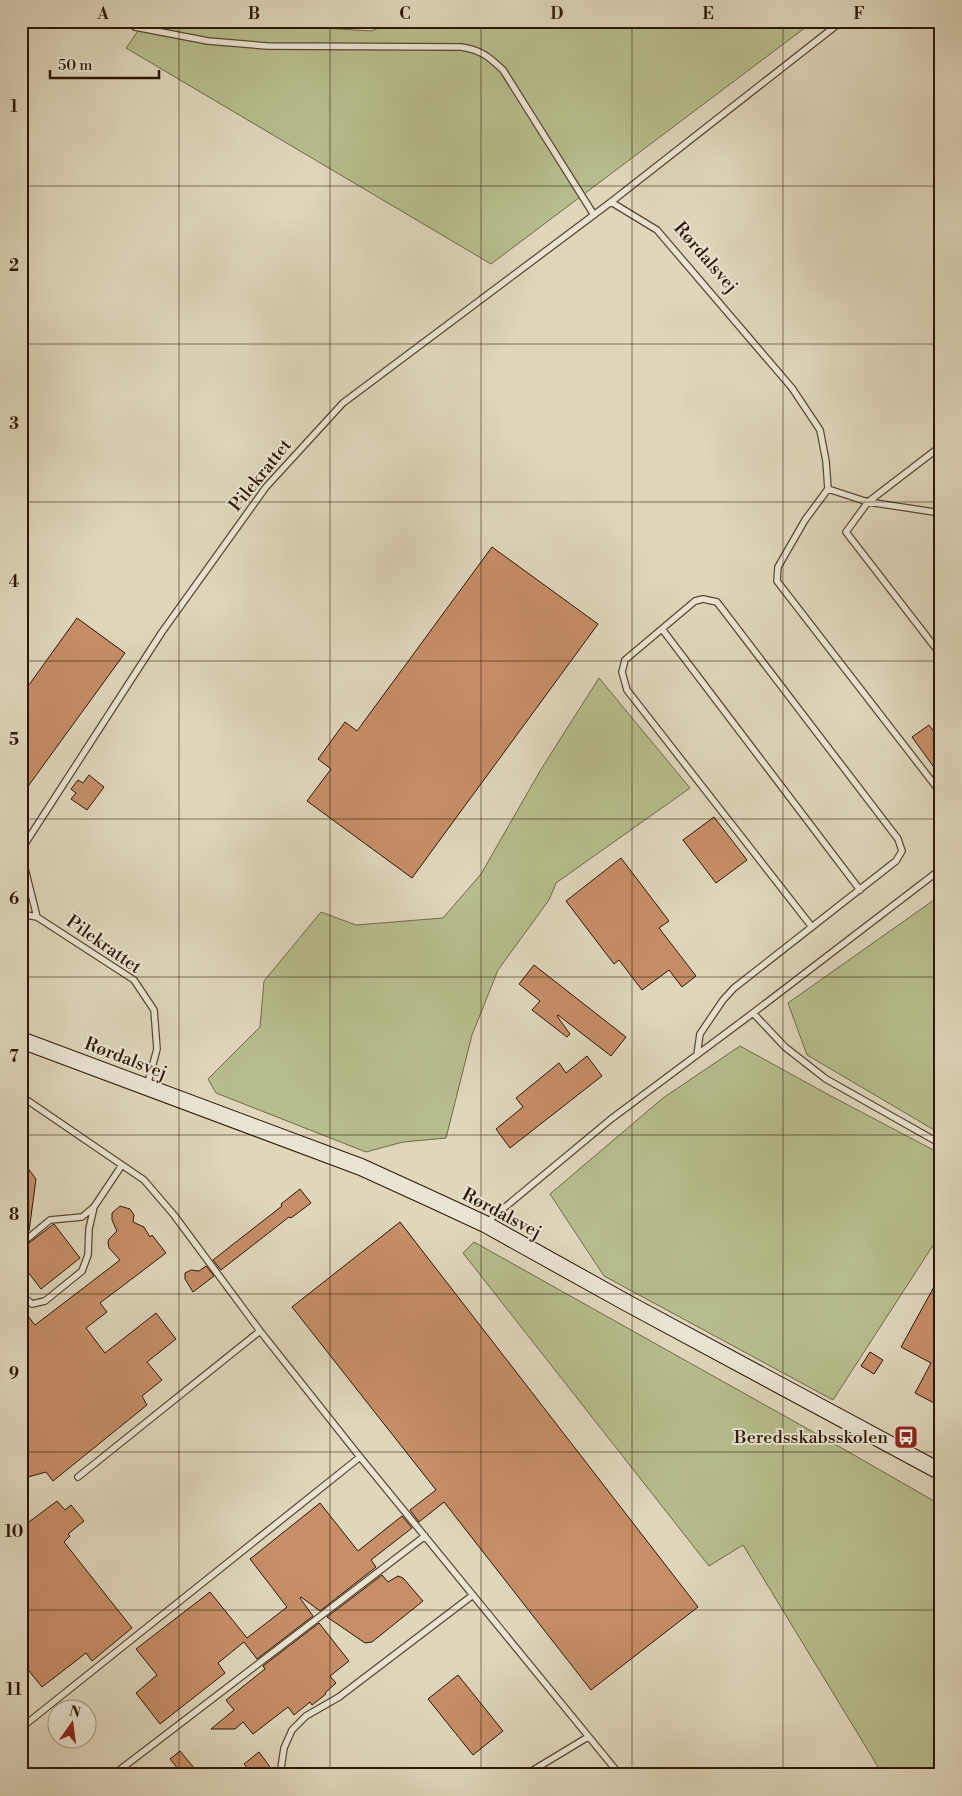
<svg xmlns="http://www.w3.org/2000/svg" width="962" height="1796" viewBox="0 0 962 1796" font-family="'Libre Bodoni',serif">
	<rect width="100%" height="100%" fill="#dfd7bc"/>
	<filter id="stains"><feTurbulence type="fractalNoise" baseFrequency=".004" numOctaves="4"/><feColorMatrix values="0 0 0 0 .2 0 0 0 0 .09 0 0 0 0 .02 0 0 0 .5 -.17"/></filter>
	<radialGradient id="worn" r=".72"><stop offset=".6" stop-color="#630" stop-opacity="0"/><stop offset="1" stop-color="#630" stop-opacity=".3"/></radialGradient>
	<path fill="#b7bd8d" stroke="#726a49" d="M145 21H210L371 31 397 21H814L491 264 126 48Z
		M599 678 690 788 556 883 549 900 498 970 472 1035 446 1138 403 1142 366 1152 216 1093 208 1079 260 1027 264 981 321 912 356 925 443 918 481 874 540 771Z
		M941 895V1134L807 1055 788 1003Z
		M740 1046 829 1095 941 1154V1233L833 1400 604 1276 550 1194 663 1098Z
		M474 1242 847 1451 941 1505V1775H883L743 1545 709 1566 463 1253Z"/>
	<path fill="#c78e67" stroke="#2d1705" d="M492 547 598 624 412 878 307 801 331 769 318 759 345 722 357 731Z
		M77 618 125 653 21 796V696Z
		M929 725 941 741V777L912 737Z
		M89 775 104 787 87 810 71 799 76 793 71 789 78 780 83 783Z
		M714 817 747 860 716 883 683 840Z
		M621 858 669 921 659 928 696 976 682 987 669 970 642 990 619 960 614 964 566 901Z
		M534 965 626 1037 611 1056 558 1015 557 1016 570 1034 567 1037 532 1010 540 1001 519 984Z
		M587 1056 602 1076 510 1148 496 1129 523 1107 516 1098 559 1063 566 1073Z
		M21 1159 36 1179 29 1231 23 1236H21Z
		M300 1189 311 1203 291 1218 289 1217 221 1270 213 1260 282 1206 281 1204Z
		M120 1206 130 1209 134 1215 133 1222 144 1227 150 1237 152 1235 166 1253 100 1303 107 1312 86 1328 105 1353 156 1313 176 1339 147 1362 162 1380 142 1396 147 1405 53 1481 46 1472 21 1479V1307L35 1325 120 1260 109 1248 108 1243 109 1239 117 1231 112 1220V1213Z
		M400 1222 698 1607 591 1690 444 1502 419 1522 410 1510 436 1490 292 1307Z
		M54 1224 80 1258 41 1289 21 1263V1249Z
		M206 1266 214 1276 193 1292 185 1279V1273L191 1270 199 1271Z
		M941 1274V1319L933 1334 941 1338V1390L934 1403 915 1393 931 1363 901 1347Z
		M870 1352 883 1360 874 1374 861 1366Z
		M57 1501 65 1510 71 1505 84 1521 68 1534 70 1536 64 1542 132 1628 92 1661 86 1653 42 1687 29 1671 21 1672V1528Z
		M320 1503 358 1551 402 1516 412 1528 371 1560 376 1567 320 1611 301 1597 300 1598 313 1616 257 1659 244 1642 218 1663 225 1673 160 1724 136 1693 157 1675 136 1649 210 1592 247 1638 287 1607 250 1559Z
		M382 1575 388 1582 398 1576 403 1578 423 1601 372 1642 365 1643 327 1617Z
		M319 1623 349 1661 330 1676 336 1683 325 1693 326 1694 312 1705 310 1702 294 1715 288 1707 253 1734 243 1722 235 1729H211L234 1710 226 1700 265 1669 263 1666Z
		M458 1675 503 1731 473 1755 428 1699Z
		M180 1751 200 1775H183L170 1759Z
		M259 1752 275 1774V1775H253L244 1764Z"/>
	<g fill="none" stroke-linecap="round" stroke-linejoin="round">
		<g stroke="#5a4733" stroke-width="8">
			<path id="lane" d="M135 27 208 41 267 46 461 47C481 50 488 56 503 70L594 215
				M611 202 657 230 792 388 820 430 826 461 828 489 868 502 846 532 941 655
				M941 446 868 502 941 513
				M828 489 805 520 778 567 777 581 941 793
				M662 629 860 890
				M21 850 162 632 266 487 343 403 611 202 842 21
				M21 853 37 917
				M21 914 37 917 134 980 154 1010 157 1049 147 1086
				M753 1013 785 1047 826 1079 941 1144
				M697 1055 700 1034 723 1000 734 988 896 861 902 851 898 839 717 602 703 599 695 601 625 660 622 672 627 690 812 927
				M21 1096 144 1180 174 1215 260 1331 360 1457 620 1775
				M486 1223 611 1119 753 1013 941 869
				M21 1244 50 1220 82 1217 94 1207 122 1165
				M21 1295 32 1304 45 1301 82 1271 88 1255 89 1229 94 1207
				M78 1477 260 1331
				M21 1728 360 1457
				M21 1767 24 1775
				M113 1775 425 1536
				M280 1775 284 1748 292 1730 306 1716 339 1697 473 1595
				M525 1775 588 1737"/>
		</g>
		<g stroke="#2d1705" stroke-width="18">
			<path id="secondary" d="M21 1040 361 1167 429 1198 485 1224 627 1303 941 1472"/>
		</g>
		<use href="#lane" stroke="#eae5d3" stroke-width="5.5"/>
		<use href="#secondary" stroke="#eae5d3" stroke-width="16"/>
	</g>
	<path fill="none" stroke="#2d1705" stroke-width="1" stroke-opacity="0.55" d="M179 21V1775M330 21V1775M481 21V1775M632 21V1775M783 21V1775M21 186H941M21 344H941M21 502H941M21 661H941M21 819H941M21 977H941M21 1135H941M21 1294H941M21 1452H941M21 1610H941"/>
	<defs>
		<g id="bus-square" transform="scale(1.25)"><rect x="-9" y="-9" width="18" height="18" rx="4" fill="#8f2418" stroke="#eae5d3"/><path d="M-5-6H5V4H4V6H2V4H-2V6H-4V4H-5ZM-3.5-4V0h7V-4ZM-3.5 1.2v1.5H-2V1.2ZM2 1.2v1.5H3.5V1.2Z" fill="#fff"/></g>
	</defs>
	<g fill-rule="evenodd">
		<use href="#bus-square" x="906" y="1437"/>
	</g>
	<g text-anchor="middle" stroke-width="4" stroke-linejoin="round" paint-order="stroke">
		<g font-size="18" fill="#2d1705" stroke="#eae5d3">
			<text transform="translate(706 257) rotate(49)" y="6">Rørdalsvej</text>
			<text transform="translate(260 475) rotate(-51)" y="6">Pilekrattet</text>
			<text transform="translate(104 944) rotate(35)" y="6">Pilekrattet</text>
			<text transform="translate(126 1058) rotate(21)" y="6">Rørdalsvej</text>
			<text transform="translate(502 1213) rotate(28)" y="6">Rørdalsvej</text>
		</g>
		<g font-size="18" fill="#2d1705" stroke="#eae5d3" text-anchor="end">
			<text x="888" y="1443">Beredsskabsskolen</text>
		</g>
	</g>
	<rect width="962" height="1796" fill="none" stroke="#dfd7bc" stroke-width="55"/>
	<g transform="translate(72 1724) rotate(14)"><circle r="24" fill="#eae5d3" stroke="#9e9381"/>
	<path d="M0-4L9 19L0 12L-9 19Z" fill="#8f2418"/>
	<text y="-8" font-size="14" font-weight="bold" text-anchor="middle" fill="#2d1705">N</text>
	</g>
	<path d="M50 70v8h109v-8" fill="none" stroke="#2d1705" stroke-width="2.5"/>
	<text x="58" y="70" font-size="15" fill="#2d1705" stroke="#eae5d3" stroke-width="4" paint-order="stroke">50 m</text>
	<rect x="28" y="28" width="906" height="1740" fill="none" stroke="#2d1705" stroke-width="2"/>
	<g font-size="16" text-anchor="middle" font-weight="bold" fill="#2d1705">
		<text x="103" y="19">A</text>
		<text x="254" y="19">B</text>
		<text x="405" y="19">C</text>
		<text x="557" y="19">D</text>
		<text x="708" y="19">E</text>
		<text x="859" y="19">F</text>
		<text x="14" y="112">1</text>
		<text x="14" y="271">2</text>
		<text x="14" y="429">3</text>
		<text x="14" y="587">4</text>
		<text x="14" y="745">5</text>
		<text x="14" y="904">6</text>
		<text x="14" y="1062">7</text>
		<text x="14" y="1220">8</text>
		<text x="14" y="1379">9</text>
		<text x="14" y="1537">10</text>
		<text x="14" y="1695">11</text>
	</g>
	<rect width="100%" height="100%" filter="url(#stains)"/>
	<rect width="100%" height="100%" fill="url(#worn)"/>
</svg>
